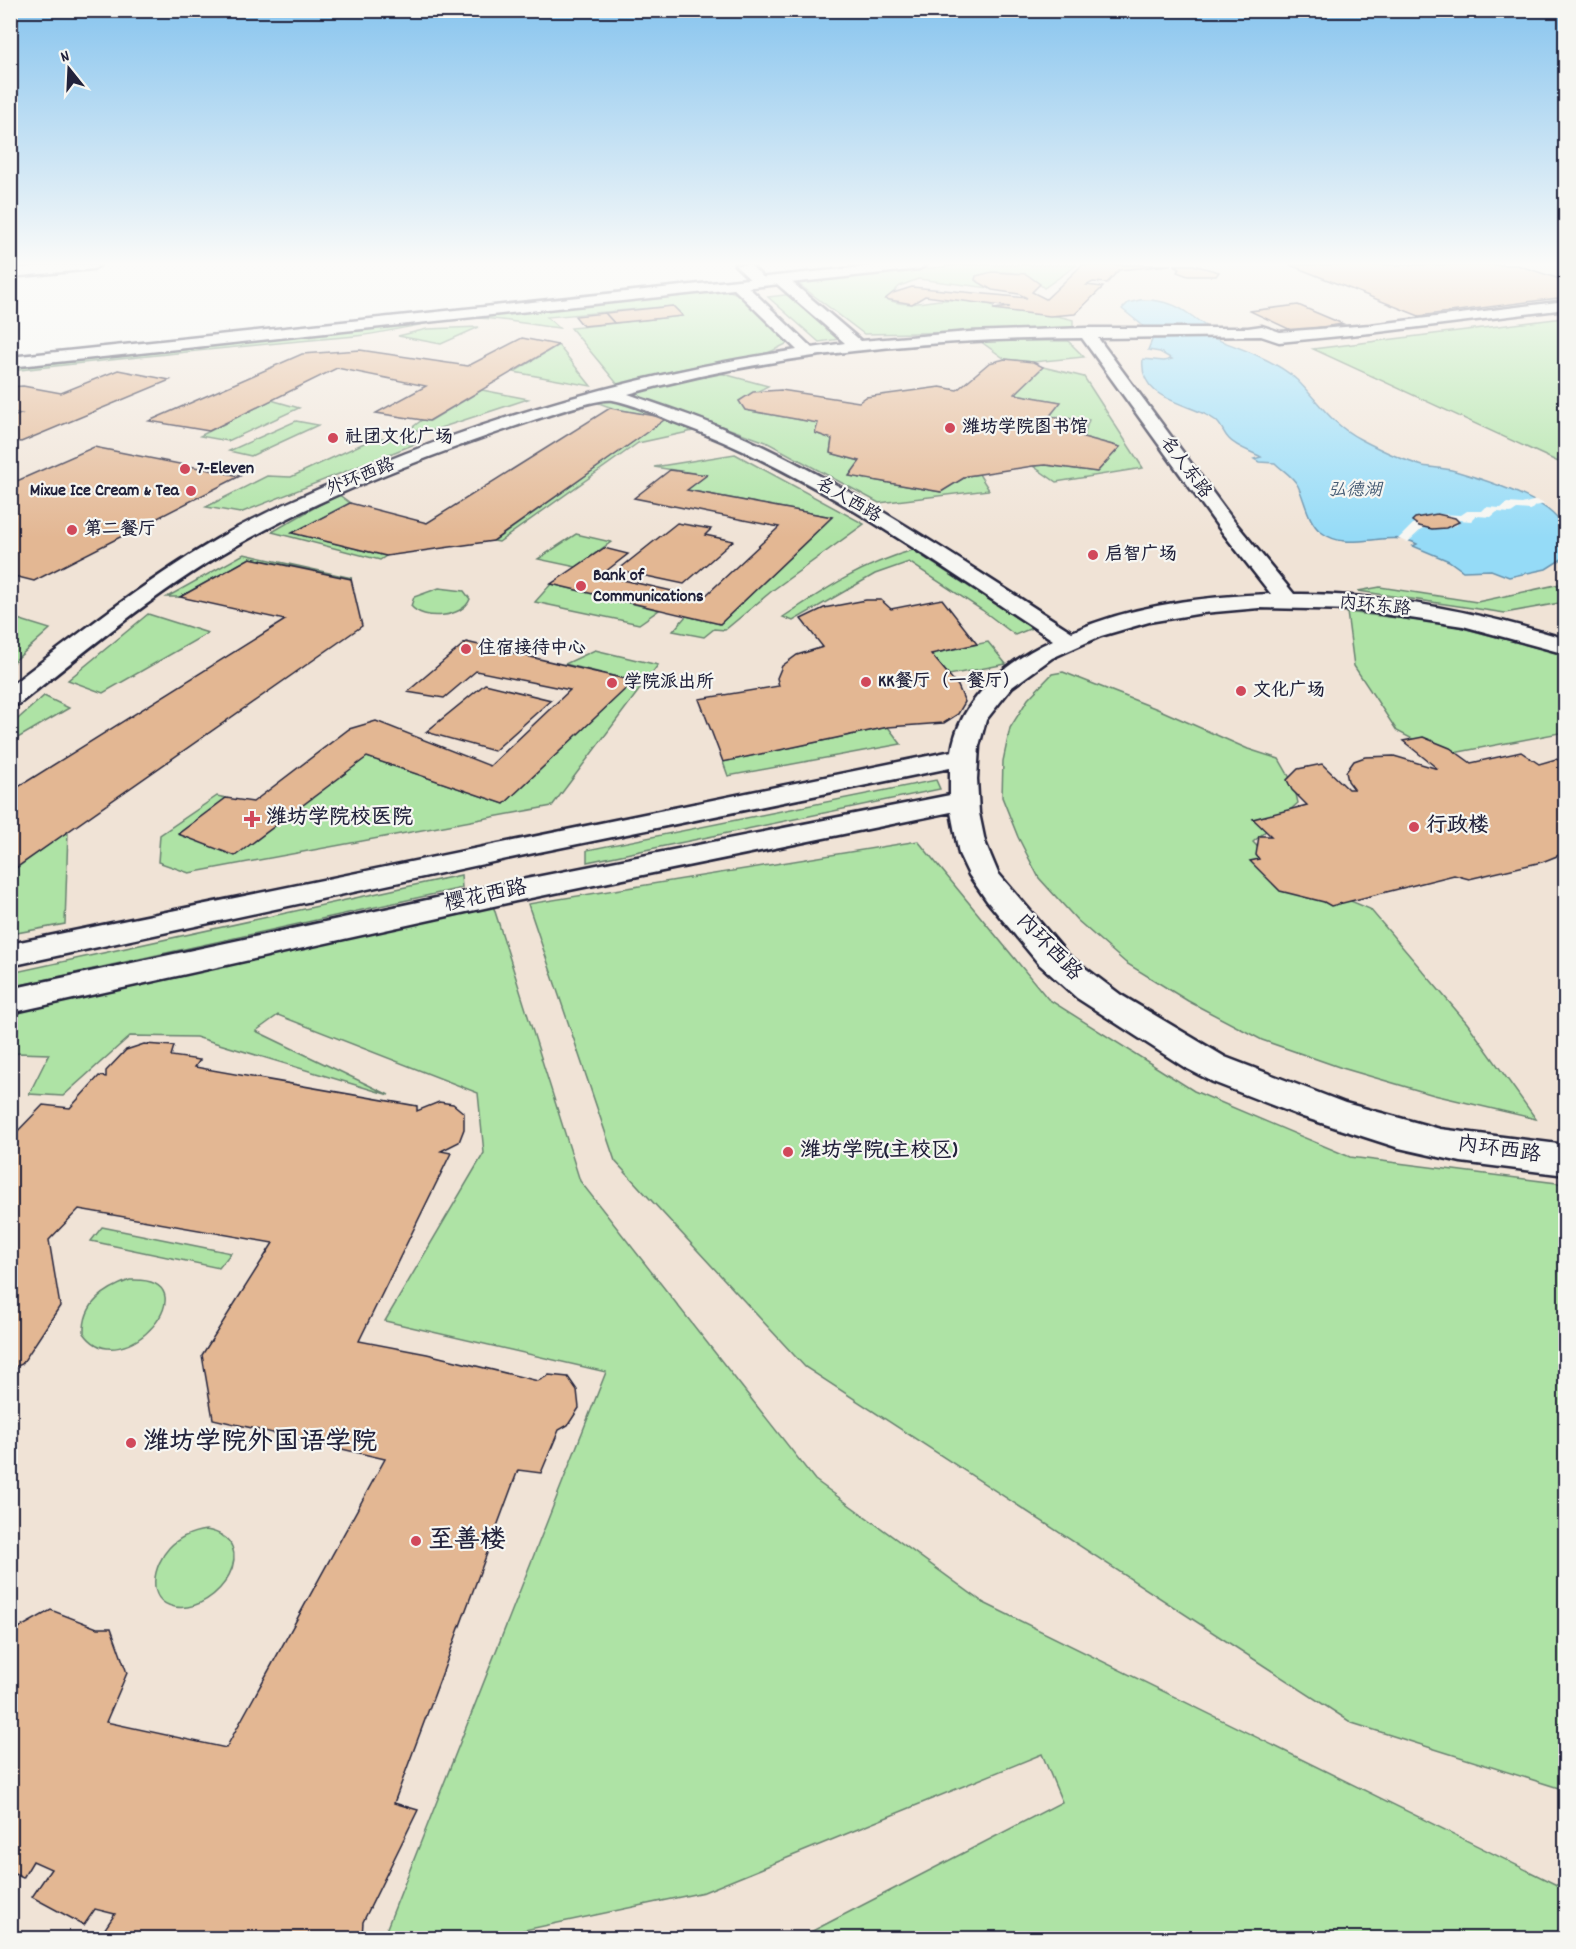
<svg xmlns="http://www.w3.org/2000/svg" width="1576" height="1949" font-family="Dekko,'LXGW WenKai TC',sans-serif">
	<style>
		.built { fill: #f0e3d6 }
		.green { fill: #aee3a5; stroke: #688270; stroke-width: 1.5 }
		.water { fill: #95dbf7; stroke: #6791ac; stroke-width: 1.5 }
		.pier { fill: #f6f6f2 }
		.building { fill: #e3b793; stroke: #22223b; stroke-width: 1.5 }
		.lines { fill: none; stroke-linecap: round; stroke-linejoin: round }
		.minor-casing { stroke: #22223b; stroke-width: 5 }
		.tertiary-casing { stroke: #22223b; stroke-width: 5 }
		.primary-casing { stroke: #22223b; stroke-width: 5 }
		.minor { fill: #f6f6f2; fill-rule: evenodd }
		.tertiary { fill: #f6f6f2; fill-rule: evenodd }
		.primary { fill: #f6f6f2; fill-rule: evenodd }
		.poi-dot { fill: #d1495b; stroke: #f6f6f2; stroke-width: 2 }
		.labels { text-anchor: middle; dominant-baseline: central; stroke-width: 4.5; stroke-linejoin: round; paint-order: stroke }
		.far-poi-label { font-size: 18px; font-weight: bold; fill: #22223b; stroke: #f6f6f2; text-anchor: start }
		.far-street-label { font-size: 18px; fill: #22223b; stroke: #f6f6f2 }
		.far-water-label { font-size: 18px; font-style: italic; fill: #445a73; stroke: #f6f6f2 }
		.poi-label { font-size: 21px; font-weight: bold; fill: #22223b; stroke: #f6f6f2; text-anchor: start }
		.street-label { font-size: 21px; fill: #22223b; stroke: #f6f6f2 }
		.near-poi-label { font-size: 26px; font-weight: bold; fill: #22223b; stroke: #f6f6f2; text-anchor: start }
	</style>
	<rect width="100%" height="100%" fill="#f6f6f2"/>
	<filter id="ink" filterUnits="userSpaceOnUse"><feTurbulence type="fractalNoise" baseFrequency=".0167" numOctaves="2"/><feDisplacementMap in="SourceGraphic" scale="12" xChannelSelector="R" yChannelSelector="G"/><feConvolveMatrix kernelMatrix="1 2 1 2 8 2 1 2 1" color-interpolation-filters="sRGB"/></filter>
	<g filter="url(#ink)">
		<path class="built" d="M939,265H1565V1938H11L10,366Z"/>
		<g class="green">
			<path d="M960,265H1077L1044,288C1024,270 1002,269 976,276L975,280L990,288L918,279L900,286L886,299C908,308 918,302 941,300C957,298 976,303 992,305L994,309C1016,312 1054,313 1073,320V330L864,334L796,282Z"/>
			<path d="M724,289L740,295L790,342L768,353L672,371L619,386L571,328L682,316L673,306L547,317L559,328C531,325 501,318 473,318C433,319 395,332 356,336C240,346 125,358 11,371L10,366Z"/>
			<path d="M793,294L840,339L819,342L768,297Z"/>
			<path d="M1563,318H1566L1565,465L1313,349Z"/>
			<path d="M479,327L441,344L398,336L427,329Z"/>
			<path d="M980,341H1068L1084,357L1033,362L1005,359Z"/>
			<path d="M558,345L591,386L514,372Z"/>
			<path d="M1043,367L1084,377L1143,468L1056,482L1033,466L1046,465L1097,472L1120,447L1083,437L1089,420L1049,417L1060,402L1015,394Z"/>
			<path d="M716,372L768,386L739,401L745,410L818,423L815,433L832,439L830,453L860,461L850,476L941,492L967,476L979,474L989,490L879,503L766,442L626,392L663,386Z"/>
			<path d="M482,390L528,399L428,432L410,429L422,420L430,421Z"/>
			<path d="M599,393L702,429L638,443L499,542L494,541L666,418L615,409L577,395Z"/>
			<path d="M271,400L299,408L228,441L200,436Z"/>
			<path d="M296,421L318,425L251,456L229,451Z"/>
			<path d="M377,437L415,444L240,513L206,507L267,476L291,477Z"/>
			<path d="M735,454L864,524L773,590L725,630L714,629L704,637L673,631L686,616L720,624L832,517L687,490L706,475L654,467Z"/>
			<path d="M338,494L350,503L293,533L386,556L380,560L272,532Z"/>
			<path d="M576,534L611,542L576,567L538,559Z"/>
			<path d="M913,550L1032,628L1015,635L982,610L909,562L875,574L793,621L783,617C828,587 861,565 913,550Z"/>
			<path d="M244,554L352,578L250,558L180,597H167Z"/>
			<path d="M1565,583V602L1505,613L1358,591L1380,587L1477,602Z"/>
			<path d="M551,584L659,610L639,624L535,602Z"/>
			<path d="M439,588L464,591L470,599C463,618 423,621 411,606L414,597Z"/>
			<path d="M1347,612L1447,624L1565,655V732L1443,755L1397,731L1354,666Z"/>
			<path d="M148,614L208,633L103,693L68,680Z"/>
			<path d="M11,617L50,629L11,664L10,617Z"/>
			<path d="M988,642L1006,664L949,675L931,654Z"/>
			<path d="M595,650L658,665L552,806L189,873L158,862L160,835L217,796L226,798L179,833L367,757L504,804L633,681L565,664Z"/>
			<path d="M1063,672L1160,710L1248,749L1279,759L1294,785L1298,803L1253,842L1282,872L1370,909L1467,1023L1536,1119L1434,1095L1342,1068L1262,1040L1188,1001L1126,963L1077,920L1039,878L1018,837L1002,797L1003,761L1010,728L1028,699L1052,674Z"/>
			<path d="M44,696L69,708L11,742V725Z"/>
			<path d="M888,727L901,744L728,776L723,762Z"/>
			<path d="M936,780L940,789L587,862V850Z"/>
			<path d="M68,831L65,924L11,934V872Z"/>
			<path d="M918,841L1048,999L1194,1091L1350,1157L1565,1184V1790L1352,1723L805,1367L615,1161L528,904Z"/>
			<path d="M461,875L462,888L11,987V973Z"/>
			<path d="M492,902L580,1181L815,1480L984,1603L1565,1889V1938H799L1062,1802L1042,1754L704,1892L487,1938H383L606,1372L385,1321L484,1153L478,1093L278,1015L256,1031L389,1095L196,1037L130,1036L63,1096L29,1094L49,1054L17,1053L11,1061V1014Z"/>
			<path d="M102,1227L231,1253L219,1268L91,1241Z"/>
			<path d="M130,1280C216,1276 122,1388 84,1333C83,1303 105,1289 130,1280Z"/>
			<path d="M206,1530C265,1540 219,1614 175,1607C144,1601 154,1564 169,1548C179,1537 192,1532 206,1530Z"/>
		</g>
		<path class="water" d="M1140,300C1173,299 1184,310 1208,328L1207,336C1235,346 1276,360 1297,380C1319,402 1331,424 1360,439C1379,449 1402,460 1423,466C1433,468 1444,468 1455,471C1482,479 1525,493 1547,509C1568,525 1565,533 1565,557L1546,569L1509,577L1491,570L1463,571L1449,561L1413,546L1417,544C1388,528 1349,554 1321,532C1308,522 1305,501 1298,486C1293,476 1283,471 1275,463L1259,462L1254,459L1261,457C1252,452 1236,447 1229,439C1223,433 1222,425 1215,420C1191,402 1138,402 1143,359L1164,361L1172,359L1160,352L1148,350L1152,340L1142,325L1122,309L1128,303Z"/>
		<path class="pier" d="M1536,500L1545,504L1535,506L1531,510L1517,509L1511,513L1497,512L1491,517L1476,516L1471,521L1459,520L1457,525L1443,529L1423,528L1408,542L1398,539L1414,523L1412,521L1415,518L1437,514L1461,515L1467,511H1482L1486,507L1501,508L1507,503L1522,504Z"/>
		<g class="building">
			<path d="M1082,265H1171L1119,270L1107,283L1093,282L1087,285L1103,287L1075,314L1050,316L993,309L1010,307L925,296L912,304L885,299L893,293L912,287L1027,298L1019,294L992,290L975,280L976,276L992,272L1026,274L1040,284L1032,292L1046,299Z"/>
			<path d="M1174,265H1193L1219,272L1216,276H1188L1177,272L1180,268Z"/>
			<path d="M1290,265H1517L1566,281V297L1419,316Z"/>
			<path d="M1298,305L1343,324L1293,331L1250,311Z"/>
			<path d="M673,306L683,316L614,323L605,313Z"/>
			<path d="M605,313L614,323L583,326L575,316Z"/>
			<path d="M522,338L558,345L429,421L376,413L426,386L337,368L209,431L149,421L302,354L360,350L468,366Z"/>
			<path d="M1005,359L1033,362L1043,367L1015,394L1061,402L1049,417L1085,421L1083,437L1120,447L1097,472L1046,465L1033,466L967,476L941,492L849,476L860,461L830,453L832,439L815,433L818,423L745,410L739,401L753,392L781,390L859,402L866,397L940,387L957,390L989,363Z"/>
			<path d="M118,370L170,380L21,442L10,440V418L21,414L10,412V387L23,386L61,393Z"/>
			<path d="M610,408L667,418L493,541L386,556L292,533L350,503L427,523Z"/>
			<path d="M94,447L240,476L34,581L10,575V484Z"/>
			<path d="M670,470L707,475L687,490L832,517L720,624L551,584L604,548L628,554L601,575L703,598L779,527L634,498Z"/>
			<path d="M1437,514L1455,518L1459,522L1446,528L1432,529L1419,526L1412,521L1415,518Z"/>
			<path d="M677,523L711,529L705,535L733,541L684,584L618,570Z"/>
			<path d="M250,558L351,579L362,626L10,872V792L285,620L180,597Z"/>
			<path d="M942,599L977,644L931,654L958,686L965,702L958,714L944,723L888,727L723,762L699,699L779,686L777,678L782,666L797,655L823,647L801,619L824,608L866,600H881L891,609Z"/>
			<path d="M466,642L634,681L504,804L367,757L235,856L178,834L226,798L253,802L349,729L376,721L490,766L570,690L476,671L444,698L407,692Z"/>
			<path d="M485,684L551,700L494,751L426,732Z"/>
			<path d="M1423,737L1450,748L1471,763L1521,752L1539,764L1556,759L1566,763V849L1557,856L1542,862L1469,879L1454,875L1331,906L1324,902L1280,891L1250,861L1259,859L1256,855L1259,836H1271L1253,819L1307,805L1292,790L1287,780L1298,769L1322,764L1348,789H1354L1348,781L1346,772L1354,761L1365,757L1394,756L1438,769L1403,741Z"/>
			<path d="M144,1044L174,1046L171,1056L200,1060L195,1067L417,1106V1111L439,1102L453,1104L464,1113V1129L459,1142L441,1151L451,1153L359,1341L427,1354L538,1381L549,1375L568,1377L577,1390L579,1408L568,1425L559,1430L541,1473L518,1470L394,1803L418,1810L363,1922L362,1938H116L102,1933L115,1914L95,1909L84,1925L32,1897L51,1869L33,1861L23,1878L10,1872V1633L51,1610L97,1628H111L127,1673L106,1722L226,1748L385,1459L213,1419L202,1355L273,1243L79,1209L49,1240L60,1306L22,1364L10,1369V1139L43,1105L70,1108L99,1076L106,1077V1071L126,1050Z"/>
		</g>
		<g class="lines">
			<g class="minor-casing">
				<path id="minor" d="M781,276L786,277L861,341L969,332L1086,328H1248L1262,326L1280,332L1370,325L1566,301V309L1370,333L1279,342L1261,336L1098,338L1233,520L1294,594C1386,593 1478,612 1566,639V654L1463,626L1357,610L1259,608L1203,613L1149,622L1101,636L1052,658L1012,687L986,720L979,746L977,779L979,813L985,842L998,873L1068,955L1121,995L1225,1057L1345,1103L1440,1129L1566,1145V1175L1461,1162L1399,1148L1303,1117L1213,1082L1184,1067L1077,998L1039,964L987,901L969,875L959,854L951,812L516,901L10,1013V989L516,881L950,795V768L534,853L10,966V944L952,751C959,700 1008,660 1053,640C932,561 811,472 674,422C655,414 633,404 613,400C599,397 534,420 516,426C419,459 323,496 234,547C157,591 88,649 19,704L10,706V686C77,635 144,582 217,539C266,511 317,489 369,468C506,412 650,371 797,350L732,287L730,284L732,281H742L812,348L845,343L776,283L774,280L776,277ZM1082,338L1219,528L1271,594C1206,596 1132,605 1072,632C966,564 861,492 747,439C709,421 668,408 628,394C775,353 930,339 1082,338Z"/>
			</g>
			<g class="tertiary-casing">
				<g id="tertiary">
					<path d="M51,265H100L93,269L10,277V269Z"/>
					<path d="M735,265H750L768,282L766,285H756Z"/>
				</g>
			</g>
			<g class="primary-casing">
				<path id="primary" d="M881,265H926L919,269L10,367V357Z"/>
			</g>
			<use href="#minor" class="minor"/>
			<use href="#tertiary" class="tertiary"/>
			<use href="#primary" class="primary"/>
		</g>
	</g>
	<linearGradient id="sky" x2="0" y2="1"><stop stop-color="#87c4ee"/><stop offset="0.49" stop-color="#fbfbf9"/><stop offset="1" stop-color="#fbfbf9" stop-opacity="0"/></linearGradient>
	<rect width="1576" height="538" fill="url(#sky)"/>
	<g class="poi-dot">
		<circle cx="950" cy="428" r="6"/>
		<circle cx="333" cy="438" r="6"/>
		<circle cx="185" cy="469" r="6"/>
		<circle cx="191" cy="491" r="6"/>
		<circle cx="72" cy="530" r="6"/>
		<circle cx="1093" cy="555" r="6"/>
		<circle cx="581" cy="586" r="6"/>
		<circle cx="466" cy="649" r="6"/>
		<circle cx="866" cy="682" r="6"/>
		<circle cx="612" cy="683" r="6"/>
		<circle cx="1241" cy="691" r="6"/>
		<path d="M249 810h6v6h6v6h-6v6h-6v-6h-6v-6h6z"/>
		<circle cx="1414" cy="827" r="6"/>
		<circle cx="788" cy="1152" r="6"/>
		<circle cx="131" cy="1443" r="6"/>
		<circle cx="416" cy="1541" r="6"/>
	</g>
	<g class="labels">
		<g class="far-poi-label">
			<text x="962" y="428">潍坊学院图书馆</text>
			<text x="345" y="438">社团文化广场</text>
			<text x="197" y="469">7-Eleven</text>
			<text x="179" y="491" text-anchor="end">Mixue Ice Cream &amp; Tea</text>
			<text x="84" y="530">第二餐厅</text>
			<text x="1105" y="555">启智广场</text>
			<text x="593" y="576">Bank of<tspan x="593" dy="21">Communications</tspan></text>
			<text x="478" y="649">住宿接待中心</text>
			<text x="878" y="682">KK餐厅（一餐厅）</text>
			<text x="624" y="683">学院派出所</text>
			<text x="1253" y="691">文化广场</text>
		</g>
		<g class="far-street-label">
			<text transform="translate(1185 468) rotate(53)">名人东路</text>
			<text transform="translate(361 478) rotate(-22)">外环西路</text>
			<text transform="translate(848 501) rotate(30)">名人西路</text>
			<text transform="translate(1375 607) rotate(6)">内环东路</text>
		</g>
		<g class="far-water-label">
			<text x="1355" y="491">弘德湖</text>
		</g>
		<g class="poi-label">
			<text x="266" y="819">潍坊学院校医院</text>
			<text x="1426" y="827">行政楼</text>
			<text x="800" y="1152">潍坊学院(主校区)</text>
		</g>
		<g class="street-label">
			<text transform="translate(486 897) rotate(-12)">樱花西路</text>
			<text transform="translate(1048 948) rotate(46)">内环西路</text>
			<text transform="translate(1499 1151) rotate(8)">内环西路</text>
		</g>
		<g class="near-poi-label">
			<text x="143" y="1443">潍坊学院外国语学院</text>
			<text x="428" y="1541">至善楼</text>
		</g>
	</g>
	<rect width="1576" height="1949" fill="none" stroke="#f6f6f2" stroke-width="36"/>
	<rect x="18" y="18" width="1540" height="1913" fill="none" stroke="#22223b" stroke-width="2" filter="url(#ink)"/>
	<g transform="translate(69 69) rotate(342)" stroke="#f6f6f2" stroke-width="4.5" paint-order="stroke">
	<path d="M0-4.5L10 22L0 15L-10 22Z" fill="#22223b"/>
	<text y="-9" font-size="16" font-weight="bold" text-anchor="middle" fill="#22223b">N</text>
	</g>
</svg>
